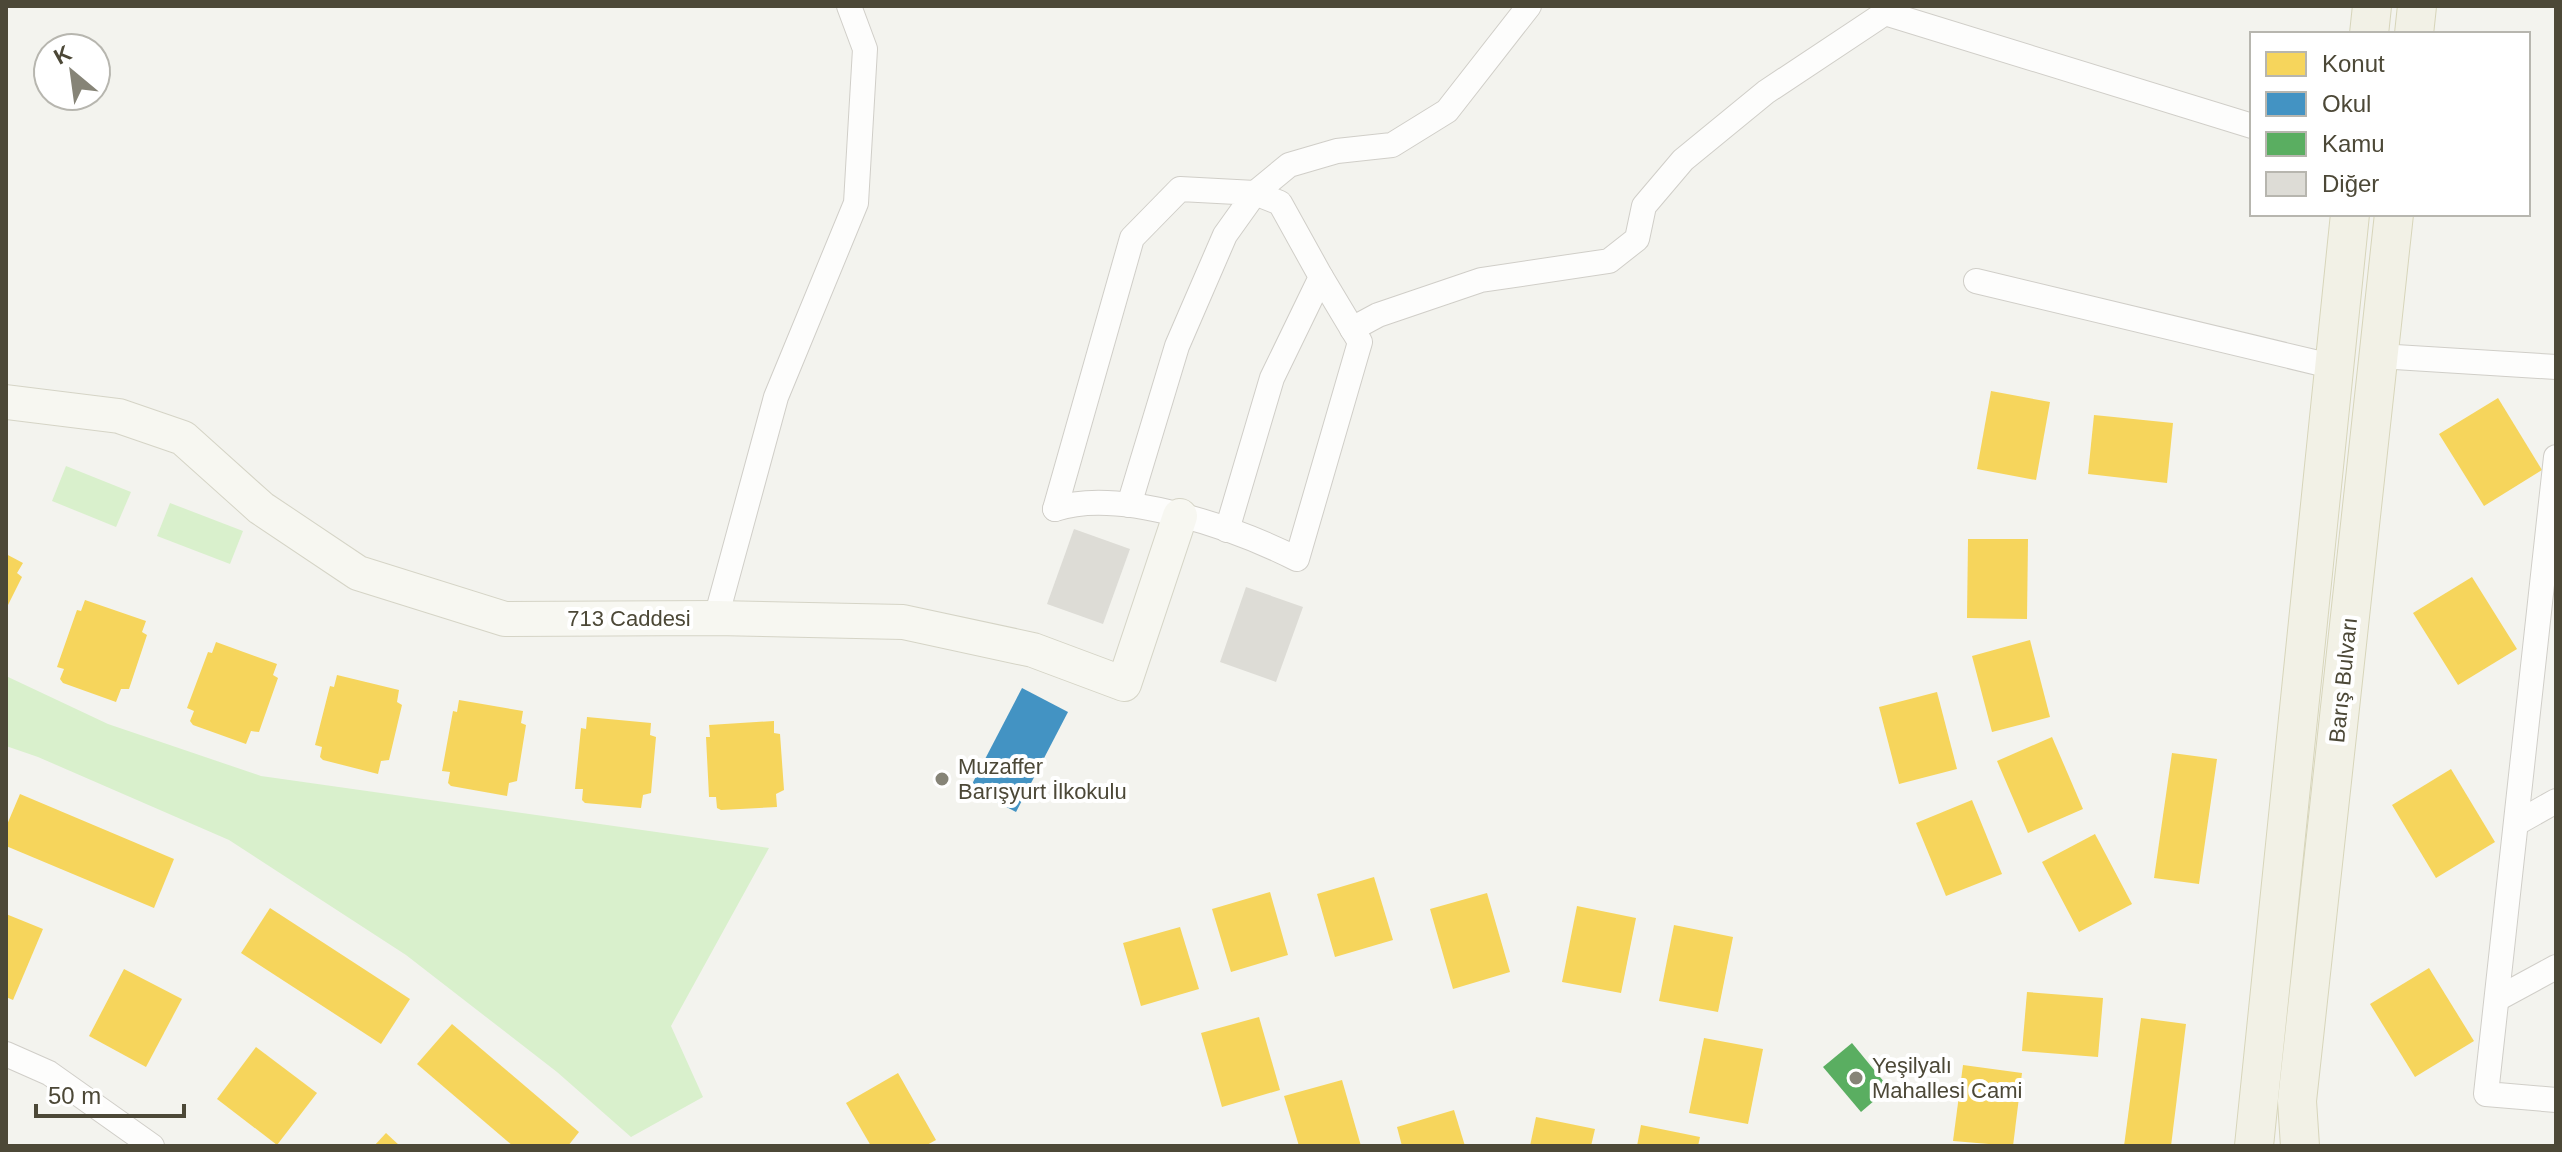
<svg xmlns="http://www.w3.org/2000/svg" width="2562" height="1152" font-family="Helvetica,sans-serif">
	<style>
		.green { fill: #d9f0cc }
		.homes { fill: #f6d55c }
		.schools { fill: #4393c3 }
		.public { fill: #5aae61 }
		.building { fill: #dddcd6 }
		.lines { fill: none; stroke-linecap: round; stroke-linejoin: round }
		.street-casing { stroke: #d0cec8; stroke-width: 26 }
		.secondary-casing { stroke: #d5d4c6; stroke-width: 36 }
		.primary-casing { stroke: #d7d5ba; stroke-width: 40 }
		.street { stroke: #fdfdfc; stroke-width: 24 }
		.secondary { stroke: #f7f7f1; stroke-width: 34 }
		.primary { stroke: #f2f1e6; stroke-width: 38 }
		.poi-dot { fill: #868477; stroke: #fff; stroke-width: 3 }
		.labels { text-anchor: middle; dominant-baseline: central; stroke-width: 8; stroke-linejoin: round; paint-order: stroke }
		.street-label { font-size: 22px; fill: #4c4837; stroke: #fff }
		.poi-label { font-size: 22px; fill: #4c4837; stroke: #fff; text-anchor: start }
	</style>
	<rect width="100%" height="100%" fill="#f3f3ee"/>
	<g class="green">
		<path d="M66,466L131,492L116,527L52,501Z"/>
		<path d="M170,503L243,531L230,564L157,536Z"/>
		<path d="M6,676L108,724L261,776L769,848L671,1026L703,1097L631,1137L557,1072L406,955L229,840L38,757L6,746Z"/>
	</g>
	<g class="homes">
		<path d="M1991,391L2050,402L2036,480L1977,469Z"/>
		<path d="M2498,398L2542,470L2484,506L2439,434Z"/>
		<path d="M2094,415L2173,423L2167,483L2088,474Z"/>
		<path d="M1968,539H2028L2027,619L1967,618Z"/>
		<path d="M6,554L23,563L17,573L22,577L6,609Z"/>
		<path d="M2472,577L2517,649L2458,685L2413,613Z"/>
		<path d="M85,600L146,621L142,632L147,635L129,689H121L116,702L63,683L60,679L64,669L57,667L77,610L81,611Z"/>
		<path d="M2030,640L2050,717L1992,732L1972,656Z"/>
		<path d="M216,642L277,664L273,675L278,678L259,732L251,731L246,744L193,725L190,721L194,711L187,708L208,652L212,653Z"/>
		<path d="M337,675L399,690L397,702L402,705L389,760L381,761L378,774L323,760L320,757L322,747L315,745L330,686L334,687Z"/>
		<path d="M1937,692L1957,769L1899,784L1879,707Z"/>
		<path d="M459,700L523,711L521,723L526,725L517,781L509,783L507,796L451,786L448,783L450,772L442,771L453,711L457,712Z"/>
		<path d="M587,717L651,723L650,735L656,737L651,793L643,795L641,808L585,803L582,800L583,789H575L581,728L586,729Z"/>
		<path d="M774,721V733L780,734L784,790L776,794L777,807L721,810L717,808L716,797H709L706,737H710L709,725Z"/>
		<path d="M2052,737L2083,809L2028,833L1997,761Z"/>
		<path d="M2172,753L2217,759L2199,884L2154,878Z"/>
		<path d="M2451,769L2495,842L2436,878L2392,805Z"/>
		<path d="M20,794L174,859L154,908L6,846V827Z"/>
		<path d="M1972,800L2002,874L1946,896L1916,823Z"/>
		<path d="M2095,834L2132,904L2079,932L2042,862Z"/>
		<path d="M1374,877L1393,940L1335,957L1317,894Z"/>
		<path d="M1270,892L1288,955L1231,972L1212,909Z"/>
		<path d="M1487,893L1510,972L1453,989L1430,909Z"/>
		<path d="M1577,906L1636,918L1621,993L1562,982Z"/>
		<path d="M270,908L410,999L381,1044L241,953Z"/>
		<path d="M6,914L43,929L13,1000L6,997Z"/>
		<path d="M1674,925L1733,937L1718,1012L1659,1001Z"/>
		<path d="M1180,927L1199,989L1141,1006L1123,943Z"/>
		<path d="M2429,968L2474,1041L2415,1077L2370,1004Z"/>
		<path d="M124,969L182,999L146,1067L89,1036Z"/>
		<path d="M2027,992L2103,998L2098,1057L2022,1051Z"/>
		<path d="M1259,1017L1280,1090L1222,1107L1201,1033Z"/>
		<path d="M2141,1018L2186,1024L2171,1146H2124Z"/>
		<path d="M452,1024L579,1132L568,1146H513L417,1064Z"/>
		<path d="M1704,1038L1763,1049L1748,1124L1689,1113Z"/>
		<path d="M256,1047L317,1093L277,1145L217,1099Z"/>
		<path d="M1963,1065L2022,1073L2013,1146L1953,1141Z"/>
		<path d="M898,1073L936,1140L925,1146H871L846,1103Z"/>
		<path d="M1342,1080L1361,1146H1299L1284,1096Z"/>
		<path d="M1454,1110L1465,1146H1402L1397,1127Z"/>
		<path d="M1536,1117L1595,1129L1591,1146H1530Z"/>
		<path d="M1641,1125L1700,1137L1698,1146H1637Z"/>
		<path d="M386,1133L400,1146H374Z"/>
	</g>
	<path class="schools" d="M1022,688L1068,712L1016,812L970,788Z"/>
	<path class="public" d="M1852,1043L1889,1088L1861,1112L1823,1067Z"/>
	<g class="building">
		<path d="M1074,529L1130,549L1103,624L1047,604Z"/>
		<path d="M1246,587L1303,607L1276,682L1220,662Z"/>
	</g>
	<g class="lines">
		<g class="street-casing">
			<g id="street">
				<path d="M1976,281L2335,367"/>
				<path d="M1352,329L1378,315L1481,280L1609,261L1637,239L1644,206L1683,160L1766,92L1885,13L2252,126"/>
				<path d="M2379,356L2556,367"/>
				<path d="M2556,457L2486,1094L2556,1100"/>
				<path d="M1055,509L1132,238L1180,189L1255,193L1225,235L1177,346L1129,505"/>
				<path d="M1055,509C1121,487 1237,529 1297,559L1360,342L1321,277"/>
				<path d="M1227,530L1272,378L1321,277L1280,203L1255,193L1289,165L1337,151L1392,145L1447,111L1529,6"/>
				<path d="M716,618L776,397L856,203L865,49L849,6"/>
				<path d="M2517,823L2556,801"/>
				<path d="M2497,999L2556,967"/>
				<path d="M6,1054L49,1073L152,1146"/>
			</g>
		</g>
		<g class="secondary-casing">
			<path id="secondary" d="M6,402L119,416L183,438L261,508L358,573L505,619L716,618L903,622L1033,650L1124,684L1180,516"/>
		</g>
		<g class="primary-casing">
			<g id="primary">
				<path d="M2369,34L2372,6"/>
				<path d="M2414,34L2417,6"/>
				<path d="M2254,1146L2350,214"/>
				<path d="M2300,1146L2297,1101L2394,214"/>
			</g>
		</g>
		<use href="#street" class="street"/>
		<use href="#secondary" class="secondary"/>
		<use href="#primary" class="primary"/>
	</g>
	<g class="poi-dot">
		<circle cx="942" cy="779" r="8"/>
		<circle cx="1856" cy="1078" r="8"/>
	</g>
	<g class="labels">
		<g class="street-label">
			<text x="629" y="618">713 Caddesi</text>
			<text transform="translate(2343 680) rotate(-84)">Barış Bulvarı</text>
		</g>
		<g class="poi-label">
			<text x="958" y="766">Muzaffer<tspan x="958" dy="25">Barışyurt İlkokulu</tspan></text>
			<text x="1872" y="1065">Yeşilyalı<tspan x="1872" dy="25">Mahallesi Cami</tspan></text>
		</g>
	</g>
	<rect width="2562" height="1152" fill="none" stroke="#4c4837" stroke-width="16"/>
	<rect x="2250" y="32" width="280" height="184" fill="#ffffff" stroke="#b7b6af" stroke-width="2"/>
	<rect x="2266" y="52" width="40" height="24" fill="#f6d55c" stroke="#b7b6af" stroke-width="2"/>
	<text x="2322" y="72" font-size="24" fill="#4c4837">Konut</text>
	<rect x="2266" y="92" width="40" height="24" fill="#4393c3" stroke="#b7b6af" stroke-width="2"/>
	<text x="2322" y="112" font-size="24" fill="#4c4837">Okul</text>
	<rect x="2266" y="132" width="40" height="24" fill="#5aae61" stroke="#b7b6af" stroke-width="2"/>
	<text x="2322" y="152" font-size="24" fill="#4c4837">Kamu</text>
	<rect x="2266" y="172" width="40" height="24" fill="#dddcd6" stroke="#b7b6af" stroke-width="2"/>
	<text x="2322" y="192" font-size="24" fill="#4c4837">Diğer</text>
	<g transform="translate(72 72) rotate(331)"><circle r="38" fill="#ffffff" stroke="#b7b6af" stroke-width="2"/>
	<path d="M0-6L14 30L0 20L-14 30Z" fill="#868477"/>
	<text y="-12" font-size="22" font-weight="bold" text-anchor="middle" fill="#4c4837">K</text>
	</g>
	<path d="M36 1104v12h148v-12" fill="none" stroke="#4c4837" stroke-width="4"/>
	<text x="48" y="1104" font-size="24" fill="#4c4837" stroke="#ffffff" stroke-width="6" paint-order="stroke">50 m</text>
</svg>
